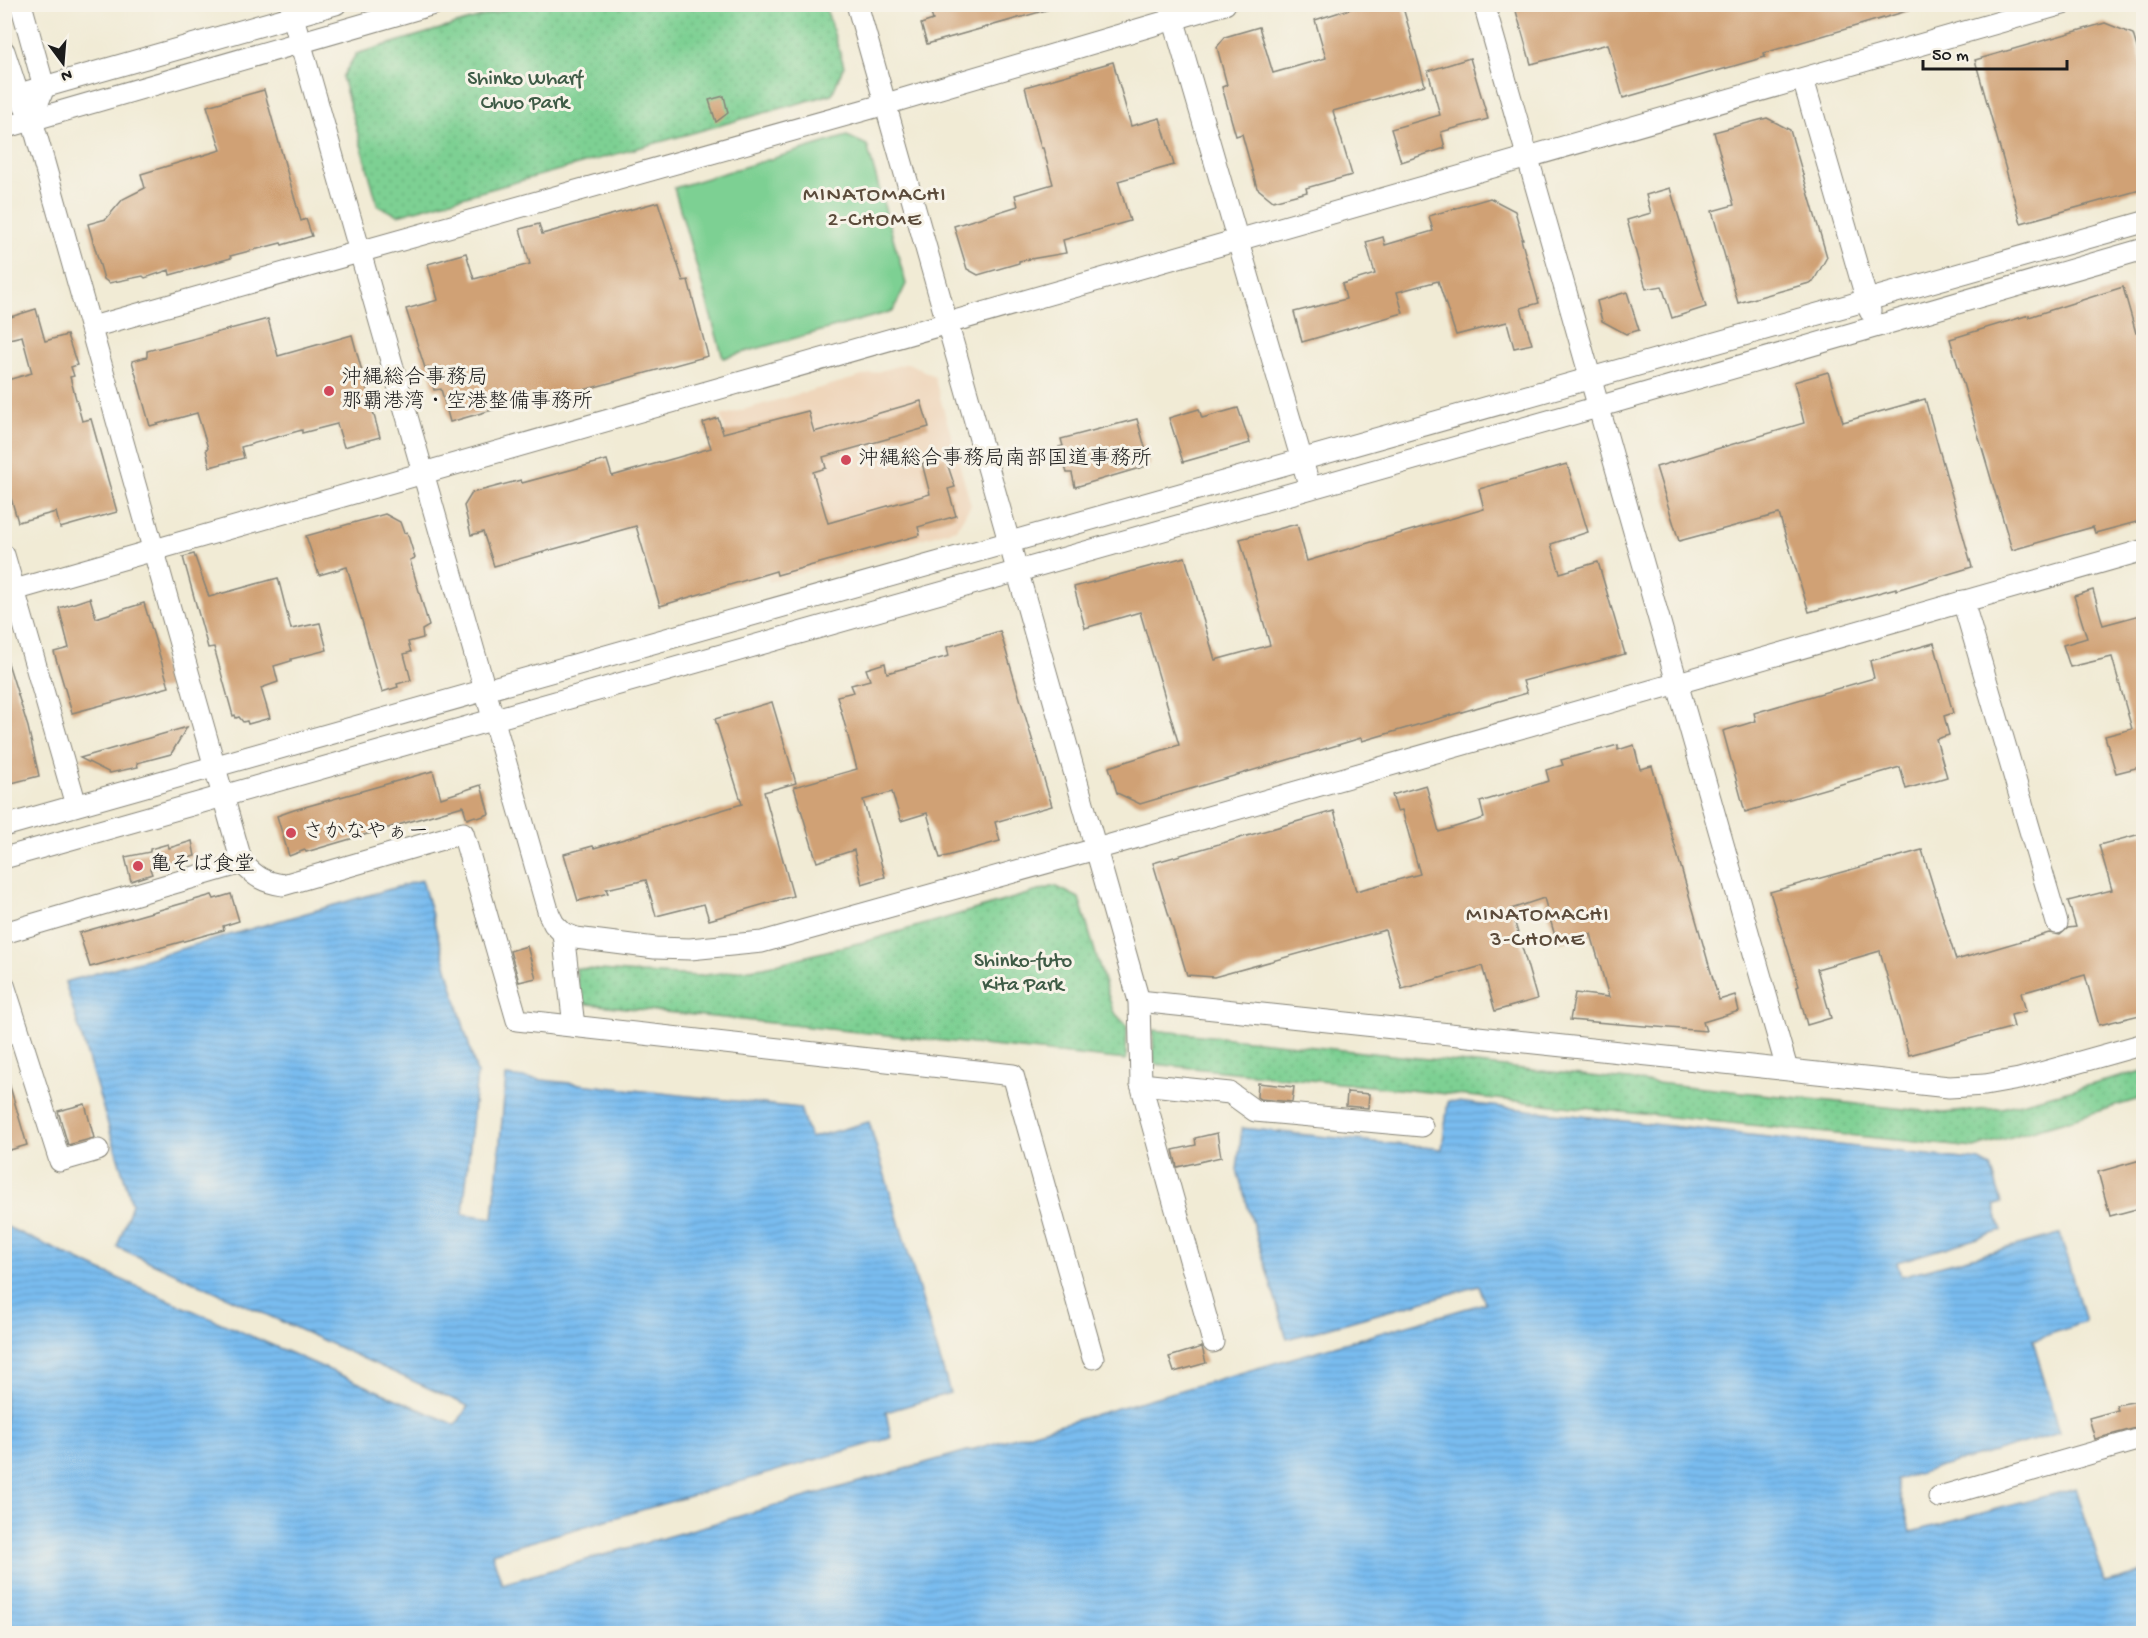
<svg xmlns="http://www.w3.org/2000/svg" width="2148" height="1638" font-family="'Gochi Hand','Klee One',sans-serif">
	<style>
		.built { fill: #efd6bb }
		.grass { fill: #7dd093; stroke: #4c7658; stroke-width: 1.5 }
		.park { fill: url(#park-dots); stroke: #4c7658; stroke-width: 1.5 }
		.water { fill: url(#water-rules); stroke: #4a6c86; stroke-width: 1.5 }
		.building { fill: #d0a174 }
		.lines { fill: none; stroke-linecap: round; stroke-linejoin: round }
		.minor-casing { stroke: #868478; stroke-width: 23 }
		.minor { stroke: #fff; stroke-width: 21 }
		.poi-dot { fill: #d1495b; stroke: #f7f3e8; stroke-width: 2 }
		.labels { text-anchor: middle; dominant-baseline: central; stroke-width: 6; stroke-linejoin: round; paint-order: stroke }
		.park-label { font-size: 21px; fill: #3e5b46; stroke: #f7f3e8 }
		.poi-label { font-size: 21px; fill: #1c1c1c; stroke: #f7f3e8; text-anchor: start }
		.neighbourhood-label { font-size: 22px; letter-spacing: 1.5px; fill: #5b4b3b; stroke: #f7f3e8 }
	</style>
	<defs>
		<pattern id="park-dots" width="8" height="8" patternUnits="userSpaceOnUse" patternTransform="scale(1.5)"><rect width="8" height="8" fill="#7dd093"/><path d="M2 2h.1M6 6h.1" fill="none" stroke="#6bb27e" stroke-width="1.8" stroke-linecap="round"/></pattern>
		<pattern id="water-rules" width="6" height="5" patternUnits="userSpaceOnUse" patternTransform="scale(1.5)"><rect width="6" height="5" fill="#79bcef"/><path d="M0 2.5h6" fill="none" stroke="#68a1cc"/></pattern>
	</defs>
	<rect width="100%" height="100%" fill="#f7f3e8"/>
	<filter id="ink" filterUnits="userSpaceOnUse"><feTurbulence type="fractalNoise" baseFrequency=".0167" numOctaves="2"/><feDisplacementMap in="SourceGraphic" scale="12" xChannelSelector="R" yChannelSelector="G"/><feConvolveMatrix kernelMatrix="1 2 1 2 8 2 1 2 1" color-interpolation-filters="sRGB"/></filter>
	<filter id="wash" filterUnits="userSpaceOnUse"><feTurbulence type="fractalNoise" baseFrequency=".008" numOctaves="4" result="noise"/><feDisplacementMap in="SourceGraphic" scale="24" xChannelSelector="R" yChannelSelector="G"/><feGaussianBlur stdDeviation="1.35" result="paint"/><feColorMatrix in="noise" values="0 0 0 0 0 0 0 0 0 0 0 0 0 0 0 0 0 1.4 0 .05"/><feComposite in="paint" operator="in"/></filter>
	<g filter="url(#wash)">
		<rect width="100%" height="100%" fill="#f1ebd5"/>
		<path class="built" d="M908,363L934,376L971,505L956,529L769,582L721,416Z"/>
		<path class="grass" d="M847,136L867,145L906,284L893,311L723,358L674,188Z"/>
		<g class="park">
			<path d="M524,4L825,5L844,66L832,94L398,215L378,206L342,77L356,54Z"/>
			<path d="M1055,886L1079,898L1113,1011L1127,1026L1126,1060L579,1003L576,968L639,973L699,976L764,967L874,939Z"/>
			<path d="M1153,1030L1943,1113L2002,1108L2143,1071V1098L1974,1148L1154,1064Z"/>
		</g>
		<path class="water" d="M422,880L477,1073L463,1214L493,1218L506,1076L800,1108L810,1138L869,1122L950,1393L886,1412L891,1438L492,1553L502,1584L1485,1303L1479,1286L1287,1339L1237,1170L1242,1128L1442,1149L1448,1101L1980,1161L1991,1167L2002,1203L1994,1206L2002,1231L1897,1262L1901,1276L2060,1234L2085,1322L2033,1340L2059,1433L1896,1480L1911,1532L2076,1488L2105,1582L2143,1572V1633H5V1226L104,1272L456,1425L468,1406L117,1247L132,1204L65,982Z"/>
		<g id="blocks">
			<g class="building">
				<path d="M928,4H1049L1050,9L927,44L921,24L933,20Z"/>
				<path d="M1365,4H1402L1425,85L1333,111L1352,175L1306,188L1307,192L1273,201L1257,188L1242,134L1236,136L1222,87L1227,85L1217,47L1225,37L1259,27L1273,73L1326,58L1315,20Z"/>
				<path d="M1514,4H1913L1914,9L1764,53L1765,57L1623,98L1608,44L1531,64Z"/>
				<path d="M2105,23L2133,34L2144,71V189L2021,223L1975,60Z"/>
				<path d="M1470,58L1488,119L1441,132L1445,148L1401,162L1391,129L1440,115L1428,71Z"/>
				<path d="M1113,62L1131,126L1160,118L1174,165L1118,181L1130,221L1063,240L1066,253L1019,261V263L978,275L967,269L954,226L1018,206L1015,195L1053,184L1043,148H1041L1025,87Z"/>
				<path d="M264,90L301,221L306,219L312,236L282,245L281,243L230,256L231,258L170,275L169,270L145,278L143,276L109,283L104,279L88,224L106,219L123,199L145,188L141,174L221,150L207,106Z"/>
				<path d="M724,96L728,113L716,122L709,100Z"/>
				<path d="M1767,118L1790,130L1827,257L1813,282L1738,303L1712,211L1734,205L1714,132Z"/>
				<path d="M1670,188L1706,307L1672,318L1662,286L1646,289L1627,220L1651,213L1646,195Z"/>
				<path d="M1490,198L1515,211L1523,239H1521L1539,303L1521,308L1532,344L1514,348L1507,322L1456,335L1438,281L1397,292L1403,313L1302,342L1294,312L1346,299L1342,284L1375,274L1366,242L1383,237L1385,245L1433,231L1429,216Z"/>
				<path d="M658,202L683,281L688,280L708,356L562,396L555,392L450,422L441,389L434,390L428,367L425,368L406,309L438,300L428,264L466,253L474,279L530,264L520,229L539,224L542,234Z"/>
				<path d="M2123,287L2136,333L2144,331V520L2095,533L2093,527L2012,550L1950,339L2029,315V317Z"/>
				<path d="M1627,292L1639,330L1626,334L1602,321L1597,301Z"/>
				<path d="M36,309L45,341L67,335L77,365L71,367L74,376L70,377L82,421L91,419L117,512L60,528L56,512L18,522L4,474V381L32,373L22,336L9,339L4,319Z"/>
				<path d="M268,319L278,356L352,335L380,437L344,447L337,424L302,433V430L241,447L244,458L210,467L206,449L208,448L197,413L150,426L132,361L147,357V351Z"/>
				<path d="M1828,372L1843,422L1925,399L1972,567L1896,590V588L1809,612L1779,514L1679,541L1656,467L1804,423L1794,382Z"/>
				<path d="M921,401L929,427L823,457L826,468L813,472L828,523L930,494L922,463L945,457L955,487L948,489L956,516L918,527L920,535L777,575L776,571L660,606L636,526L494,566L483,532L471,535L464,506L472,493L521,480L522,483L607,460L612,476L711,448L703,423L718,418L723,433L808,411L814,432Z"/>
				<path d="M1238,408L1250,443L1183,462L1169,418L1199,409L1202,418Z"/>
				<path d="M1137,419L1150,465L1075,487L1072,473H1067L1059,447L1063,446L1061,439Z"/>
				<path d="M1567,464L1588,532L1551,544L1560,573L1598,562L1625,654L1523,681L1527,693L1362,741L1361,738L1140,804L1117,793L1109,767L1179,745L1140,612L1085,628L1074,587L1185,557L1215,660L1270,645L1240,539L1297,524L1307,561L1484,509L1479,489Z"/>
				<path d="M385,514L400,522L404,533L407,532L415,558L410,560L429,626L422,630L423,638L408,642L411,652L404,654L411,680L397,684L398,687L382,692L347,567L319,575L306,536Z"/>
				<path d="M194,554L209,597L278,578L291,629L320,623L327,650L291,659V661L274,666L278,682L261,688L270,718L248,724L247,721L243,722L239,717L236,718L235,715L233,716L214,647L208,648L183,557Z"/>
				<path d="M2093,590L2103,625L2144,614V766L2116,773L2105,736L2132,729L2112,657L2070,667L2063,645L2087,638L2074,596Z"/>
				<path d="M90,598L96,618L144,603L169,687L72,713L54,652L69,648L59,608Z"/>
				<path d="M1000,631L1052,806L995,822L1000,841L940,858L927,813L901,821L892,792L863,800L885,877L862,884L854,850L817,862L794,787L857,769L837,696L854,692L851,685L870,680L866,669L885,663L887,673L949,656L947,647Z"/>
				<path d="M1934,643L1953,713L1944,716L1949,735L1936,739L1947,777L1906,789L1900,767L1745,812L1723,731L1756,721L1754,713L1874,678L1870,661Z"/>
				<path d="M8,663L28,727L39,776L4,785V664Z"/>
				<path d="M772,702L796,783L764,792L793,896L709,920L704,904L656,916L646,880L606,889L608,893L578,901L564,854L593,846L594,848L742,804L715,719Z"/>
				<path d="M187,727L171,754L137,763L138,767L110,773L80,758Z"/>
				<path d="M1618,745V750L1634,745L1640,769L1652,766L1719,1000L1735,995L1739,1011L1703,1022L1706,1031L1570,1020L1575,993L1609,997L1591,934L1557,943L1544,898L1511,909L1537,999L1495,1011L1482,966L1402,989L1385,930L1214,977L1187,975L1153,863L1334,811L1356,891L1420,874L1402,810L1397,811L1392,795L1426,785L1439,832L1484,818L1480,802L1549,781L1546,770L1563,765L1561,760Z"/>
				<path d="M433,771L441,798L481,785L489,814L478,818L475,816L467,819L463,806L306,852L305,850L289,856L277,816L294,810Z"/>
				<path d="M2144,833V1014L2099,1025L2085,975L2021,993L2026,1011L2011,1015L2014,1027L1909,1055L1880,951L1817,969L1831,1018L1807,1025L1797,987L1799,986L1770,892L1922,850L1956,960L2049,933L2060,935L2068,928L2076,927L2068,901L2112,890L2099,845Z"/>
				<path d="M192,841L195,856L150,869L152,874L131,881L125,857L150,852V849L168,844L169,848Z"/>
				<path d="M231,894L239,921L223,926L224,930L90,967L79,933L212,895L214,899Z"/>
				<path d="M527,946L536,978L519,982L510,951Z"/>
				<path d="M9,1083L27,1145L10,1150L4,1130V1084Z"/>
				<path d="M1258,1083L1294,1087L1292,1102L1260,1099L1257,1097Z"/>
				<path d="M1347,1092L1369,1094L1368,1108L1346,1106Z"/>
				<path d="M85,1104L94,1138L68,1145L58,1111Z"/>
				<path d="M1217,1133L1221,1157L1177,1167L1173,1150L1196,1145L1195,1138Z"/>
				<path d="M2144,1159V1207L2110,1216L2098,1172Z"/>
				<path d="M1202,1347L1206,1363L1174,1372L1169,1357Z"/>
				<path d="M2144,1400V1426L2095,1439L2089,1418L2118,1410L2116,1405Z"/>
			</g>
		</g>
	</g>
	<g filter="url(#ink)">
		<use href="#blocks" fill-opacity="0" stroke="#868478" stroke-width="1.5"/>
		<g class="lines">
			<g class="minor-casing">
				<g id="minor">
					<path d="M21,4L44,87L39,100"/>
					<path d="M857,4L1139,1001L1141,1084L1213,1342"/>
					<path d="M1169,4L1310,488"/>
					<path d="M1484,4L1787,1069"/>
					<path d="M293,17L549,914L554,924L563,933L576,938L655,948L690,949L762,942L1096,849L2144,550"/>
					<path d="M4,51L18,94L32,120L242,863L4,933"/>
					<path d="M1803,79L1870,311"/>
					<path d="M5,98L336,4"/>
					<path d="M4,128L434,4"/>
					<path d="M92,327L886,104L1225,4"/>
					<path d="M4,555L76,805"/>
					<path d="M4,593L2063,4"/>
					<path d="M1963,601L2057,923"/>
					<path d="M4,826L2144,222"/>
					<path d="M4,858L1598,407L2144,249"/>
					<path d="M242,863C256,877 263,882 283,885L463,833L517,1020L1013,1075L1093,1358"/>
					<path d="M563,933L574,1026"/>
					<path d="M4,985L60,1161L98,1150"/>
					<path d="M1139,1001L1949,1087L1985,1085L2019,1079L2144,1044"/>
					<path d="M1141,1084L1230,1093L1255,1111L1422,1126"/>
					<path d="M1939,1497L2144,1438"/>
				</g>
			</g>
			<use href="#minor" class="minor"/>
		</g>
	</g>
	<g class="poi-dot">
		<circle cx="329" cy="391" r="6"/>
		<circle cx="846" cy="460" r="6"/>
		<circle cx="291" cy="833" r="6"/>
		<circle cx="138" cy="866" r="6"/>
	</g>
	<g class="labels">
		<g class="park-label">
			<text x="525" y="80">Shinko Wharf<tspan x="525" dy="24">Chuo Park</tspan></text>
			<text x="1023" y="962">Shinko-futo<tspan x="1023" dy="24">Kita Park</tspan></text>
		</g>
		<g class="poi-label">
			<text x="341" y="379">沖縄総合事務局<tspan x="341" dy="24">那覇港湾・空港整備事務所</tspan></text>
			<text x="858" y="460">沖縄総合事務局南部国道事務所</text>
			<text x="303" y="833">さかなやぁー</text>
			<text x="150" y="866">亀そば食堂</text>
		</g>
		<g class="neighbourhood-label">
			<text x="875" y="196">MINATOMACHI<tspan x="875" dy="25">2-CHOME</tspan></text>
			<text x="1538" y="916">MINATOMACHI<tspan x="1538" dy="25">3-CHOME</tspan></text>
		</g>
	</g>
	<rect width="2148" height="1638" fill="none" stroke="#f7f3e8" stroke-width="24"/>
	<g transform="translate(63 63) rotate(164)" stroke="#f7f3e8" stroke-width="4.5" paint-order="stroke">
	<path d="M0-4.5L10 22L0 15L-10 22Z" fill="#1c1c1c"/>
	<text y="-9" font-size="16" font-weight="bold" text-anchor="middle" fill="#1c1c1c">N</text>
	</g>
	<path d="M1923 60v9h144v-9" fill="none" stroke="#1c1c1c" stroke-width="3"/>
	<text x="1932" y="60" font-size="18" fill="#1c1c1c" stroke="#f7f3e8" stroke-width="4.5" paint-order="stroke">50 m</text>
</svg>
